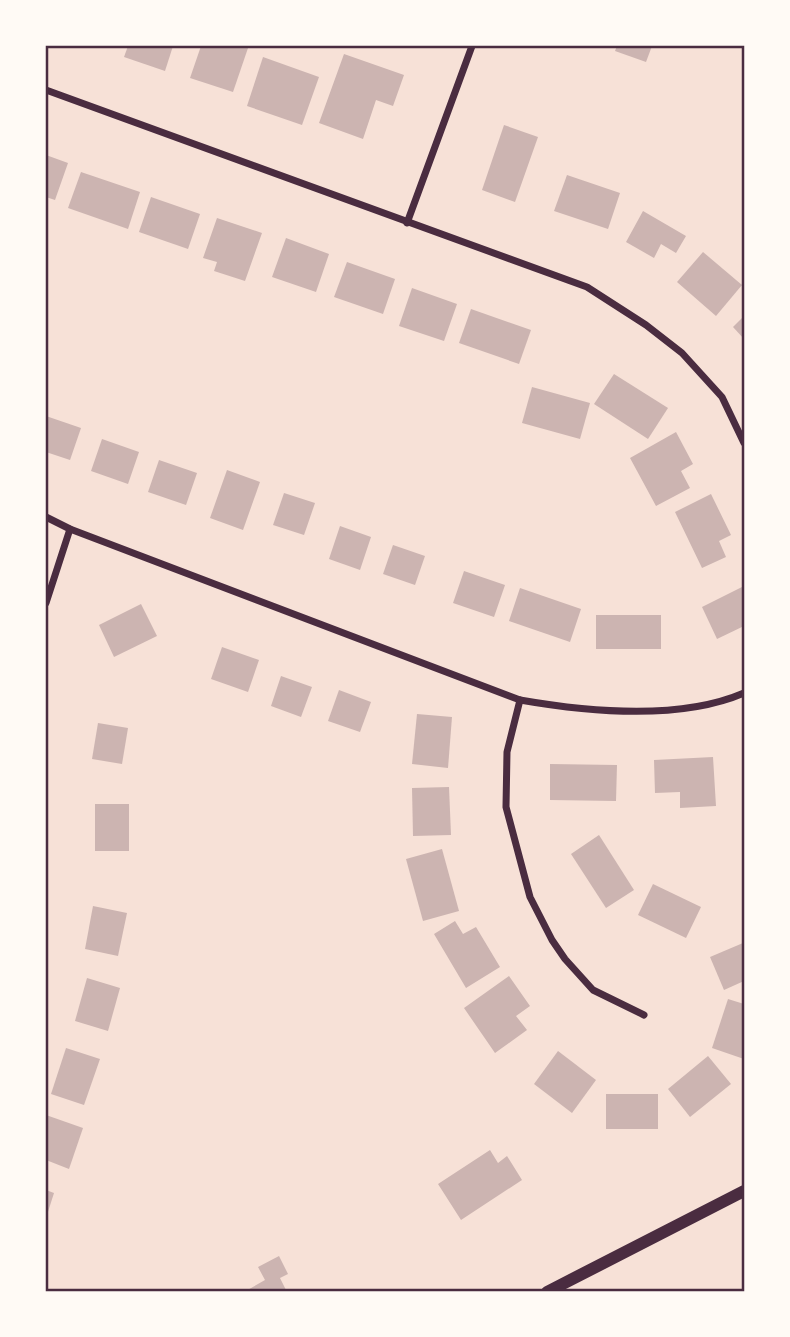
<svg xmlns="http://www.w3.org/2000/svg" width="790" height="1337" font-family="Manrope,sans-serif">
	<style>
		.building { fill: #ccb4b1 }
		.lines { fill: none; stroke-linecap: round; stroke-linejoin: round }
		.minor { stroke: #4a2c40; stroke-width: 7 }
		.tertiary { stroke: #4a2c40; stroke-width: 12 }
		.neatline { fill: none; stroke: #4a2c40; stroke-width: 2.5 }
	</style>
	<rect width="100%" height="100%" fill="#f7e1d7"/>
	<g class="building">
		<path d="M128,46H173L165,71L124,57Z"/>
		<path d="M201,46H242L248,48L233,92L190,78Z"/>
		<path d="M617,46H652L646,62L615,51Z"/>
		<path d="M344,54L404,75L393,106L376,100L363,139L319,123Z"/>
		<path d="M263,57L319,77L302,125L247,106Z"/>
		<path d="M504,125L538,137L515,202L482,190Z"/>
		<path d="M46,155L68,163L55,200L46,197Z"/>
		<path d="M81,172L140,192L128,229L68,208Z"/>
		<path d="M567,175L620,193L608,229L554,211Z"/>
		<path d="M151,197L200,214L188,249L139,232Z"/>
		<path d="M643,211L686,236L676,253L661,244L654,258L626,242Z"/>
		<path d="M217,218L262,233L245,281L214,271L217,262L203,258Z"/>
		<path d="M286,238L329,254L316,292L272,277Z"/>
		<path d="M703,252L742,285L716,316L677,282Z"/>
		<path d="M347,262L395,279L383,314L334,297Z"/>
		<path d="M412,288L457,304L444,341L399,326Z"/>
		<path d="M471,309L531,330L519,364L459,343Z"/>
		<path d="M744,316V339L733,327Z"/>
		<path d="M614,374L668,408L648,439L594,404Z"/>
		<path d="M532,387L590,403L580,439L522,423Z"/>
		<path d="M46,416L81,428L70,460L46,452Z"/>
		<path d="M676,432L693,464L681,471L690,488L656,506L630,458Z"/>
		<path d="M102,439L139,452L128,484L91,471Z"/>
		<path d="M159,460L197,473L186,505L148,492Z"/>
		<path d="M227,470L260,482L243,530L210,518Z"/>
		<path d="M284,493L315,503L304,535L273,525Z"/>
		<path d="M711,494L731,535L719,541L726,557L702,568L675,512Z"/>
		<path d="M340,526L371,537L360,570L329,559Z"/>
		<path d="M393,545L425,556L415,585L383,574Z"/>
		<path d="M464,571L505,585L494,617L453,603Z"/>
		<path d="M744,586V626L717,639L702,607Z"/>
		<path d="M520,588L581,609L570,642L509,621Z"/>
		<path d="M141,604L157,636L114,657L99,625Z"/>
		<rect x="596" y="615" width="65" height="34"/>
		<path d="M222,647L259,660L248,692L211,679Z"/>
		<path d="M281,676L312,687L301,717L271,706Z"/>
		<path d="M339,690L371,702L360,732L328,721Z"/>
		<path d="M417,714L452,717L448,768L412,764Z"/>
		<path d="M98,723L128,728L122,764L92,759Z"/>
		<path d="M713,757L716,806L680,808V792L655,793L654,760Z"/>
		<path d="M550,764L617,765L616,801L550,800Z"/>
		<path d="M449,787L451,835L413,836L412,788Z"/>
		<rect x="95" y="804" width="34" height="47"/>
		<path d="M599,835L634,890L606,908L571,854Z"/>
		<path d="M442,849L459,911L423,921L406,859Z"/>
		<path d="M653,884L701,907L686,938L638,915Z"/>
		<path d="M93,906L127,913L118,956L85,949Z"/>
		<path d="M455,921L463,934L476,927L500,967L466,988L434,934Z"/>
		<path d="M743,943L744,981L724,990L710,957Z"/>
		<path d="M509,976L530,1006L516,1016L527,1030L495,1053L464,1008Z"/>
		<path d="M87,978L120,988L108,1031L75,1021Z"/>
		<path d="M728,999L744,1004V1059L712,1048Z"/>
		<path d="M66,1048L100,1059L84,1105L51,1094Z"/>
		<path d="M558,1051L596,1080L572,1113L534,1084Z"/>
		<path d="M708,1056L731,1084L690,1117L668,1089Z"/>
		<rect x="606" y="1094" width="52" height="35"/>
		<path d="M46,1115L83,1128L69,1169L46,1160Z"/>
		<path d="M490,1150L498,1163L507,1156L522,1180L461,1220L438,1184Z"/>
		<path d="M46,1190L54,1193L46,1218Z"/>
		<path d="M279,1256L288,1274L280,1278L287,1292H244L265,1280L258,1267Z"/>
	</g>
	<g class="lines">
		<g class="minor">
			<path d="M46,90L587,287L646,325L682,353L722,397L744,443"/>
			<path d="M407,223L472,46"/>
			<path d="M46,517L70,529L520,700C589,712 679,721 744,693"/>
			<path d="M46,603L70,529"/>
			<path d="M520,700L507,752L506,807L530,897L552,940L565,959L593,990L644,1015"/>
		</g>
		<path class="tertiary" d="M547,1292L744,1191"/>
	</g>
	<rect width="790" height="1337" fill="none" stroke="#fffaf5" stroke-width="94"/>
	<rect x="47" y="47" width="696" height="1243" class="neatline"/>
</svg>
